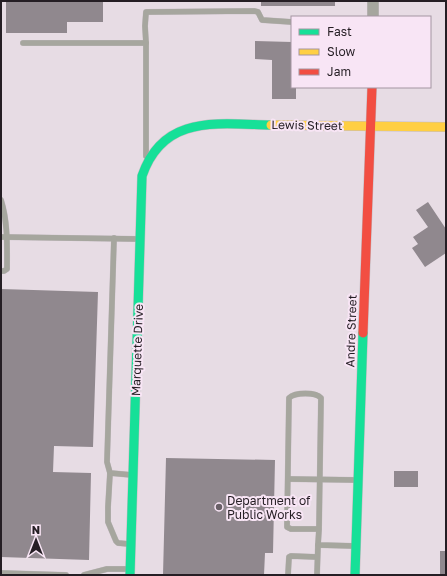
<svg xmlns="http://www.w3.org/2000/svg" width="447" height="576" font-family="'Golos Text',sans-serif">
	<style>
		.building { fill: #90888e }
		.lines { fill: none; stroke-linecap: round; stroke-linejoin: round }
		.lane-casing { stroke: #c3bbc1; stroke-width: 6 }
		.street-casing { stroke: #c3bbc1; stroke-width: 12 }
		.fast-casing { stroke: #c3bbc1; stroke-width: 10 }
		.slow-casing { stroke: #c3bbc1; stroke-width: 10 }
		.jam-casing { stroke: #c3bbc1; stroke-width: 10 }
		.lane { stroke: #a6a69e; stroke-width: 5.5 }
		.street { stroke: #a6a69e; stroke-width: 11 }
		.fast { stroke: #16e098; stroke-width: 9 }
		.slow { stroke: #ffcf43; stroke-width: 9 }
		.jam { stroke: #f24e42; stroke-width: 9 }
		.poi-dot { fill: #696067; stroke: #f8e5f5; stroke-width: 1.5 }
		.labels { text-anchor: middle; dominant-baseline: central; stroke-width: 4; stroke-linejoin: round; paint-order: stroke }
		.street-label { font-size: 12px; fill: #251e24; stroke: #f8e5f5 }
		.poi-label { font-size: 12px; fill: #251e24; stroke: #f8e5f5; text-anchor: start }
	</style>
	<rect width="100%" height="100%" fill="#e7dce4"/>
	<g class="building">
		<path d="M6,1H103V22H67V33H6Z"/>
		<rect x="261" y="1" width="74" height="5"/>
		<path d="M255,41L292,42V87H296V99H272V60L255,59Z"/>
		<path d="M428,202L446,229V253L425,267L412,248L418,244L413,237L428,227L416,210Z"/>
		<path d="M1,289L98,292L93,447L54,446L53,472L91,473L89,560L1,557Z"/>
		<path d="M166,458L275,460L273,553H265L264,575H163Z"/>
		<rect x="394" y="471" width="24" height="16"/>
		<rect x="440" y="551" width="6" height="24"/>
	</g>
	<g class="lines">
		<g class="lane-casing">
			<g id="lane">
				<path d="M23,43H146"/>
				<path d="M146,156V43L145,26L146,12L254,11L258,12L262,20L292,22"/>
				<path d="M1,200C8,222 7,246 7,269L4,271H1"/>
				<path d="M1,237L139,239"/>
				<path d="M114,238L107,462L110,473L132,475"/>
				<path d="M110,473L108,507V522L116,541L118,543L129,544"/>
				<path d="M288,479L357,480"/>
				<path d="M319,529H291L287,527L289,398C295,392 316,392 321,398L319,529L318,545L355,546"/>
				<path d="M1,573L66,575"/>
				<path d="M84,575L107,569H129"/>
				<path d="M288,575L289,557L291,556L317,557"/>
				<path d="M317,575L318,545"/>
			</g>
		</g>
		<g class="street-casing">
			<path id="street" d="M373,1V17"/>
		</g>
		<g class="fast-casing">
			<g id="fast">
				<path d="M130,575L142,176C163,114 217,124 271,125"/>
				<path d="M355,575L363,333"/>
			</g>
		</g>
		<g class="slow-casing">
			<path id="slow" d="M271,125L446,127"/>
		</g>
		<g class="jam-casing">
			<path id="jam" d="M363,333L372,87"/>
		</g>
		<use href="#lane" class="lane"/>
		<use href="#street" class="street"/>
		<use href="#fast" class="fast"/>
		<use href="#slow" class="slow"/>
		<use href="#jam" class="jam"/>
	</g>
	<circle class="poi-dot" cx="219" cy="507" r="4"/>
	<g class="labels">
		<g class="street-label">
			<text transform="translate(307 125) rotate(1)">Lewis Street</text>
			<text transform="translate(351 331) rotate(-88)">Andre Street</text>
			<text transform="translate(137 350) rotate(-88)">Marquette Drive</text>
		</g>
		<g class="poi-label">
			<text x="227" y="500">Department of<tspan x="227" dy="14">Public Works</tspan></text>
		</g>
	</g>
	<rect width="447" height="576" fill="none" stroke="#251e24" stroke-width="4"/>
	<rect x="291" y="16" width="140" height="72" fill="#f8e5f5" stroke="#a495a1"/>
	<rect x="299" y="29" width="20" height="6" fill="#16e098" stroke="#a495a1"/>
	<text x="327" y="36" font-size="12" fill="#251e24">Fast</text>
	<rect x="299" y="49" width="20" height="6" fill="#ffcf43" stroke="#a495a1"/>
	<text x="327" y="56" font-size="12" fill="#251e24">Slow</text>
	<rect x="299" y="69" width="20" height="6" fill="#f24e42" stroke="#a495a1"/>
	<text x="327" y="76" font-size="12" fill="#251e24">Jam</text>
	<g transform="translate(36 540)" stroke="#f8e5f5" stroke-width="3" paint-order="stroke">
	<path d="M0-3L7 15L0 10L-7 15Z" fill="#251e24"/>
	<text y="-6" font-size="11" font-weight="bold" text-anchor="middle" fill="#251e24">N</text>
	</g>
</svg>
